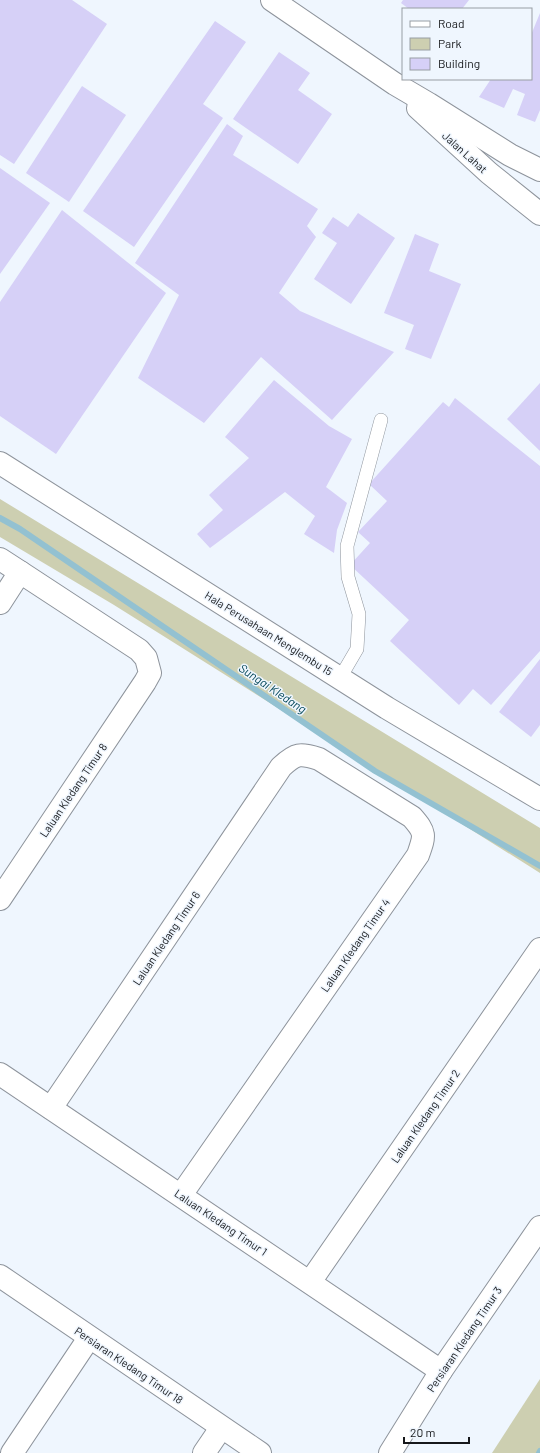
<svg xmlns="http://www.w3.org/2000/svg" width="540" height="1453" font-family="Barlow,sans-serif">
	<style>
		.green { fill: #cdcfb1 }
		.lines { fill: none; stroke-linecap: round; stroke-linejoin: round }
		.stream { stroke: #93c1d1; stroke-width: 6 }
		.building { fill: #d6d0f7 }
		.service-casing { stroke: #8e949c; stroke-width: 14 }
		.minor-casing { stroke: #8e949c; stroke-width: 24 }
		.primary-casing { stroke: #8e949c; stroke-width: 24 }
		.service { stroke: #fff; stroke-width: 13 }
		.minor { stroke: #fff; stroke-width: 22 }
		.primary { stroke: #fff; stroke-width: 22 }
		.labels { text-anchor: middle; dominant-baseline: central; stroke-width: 3; stroke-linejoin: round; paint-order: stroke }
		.street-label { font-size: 11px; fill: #16181b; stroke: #eff6fe }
		.water-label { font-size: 12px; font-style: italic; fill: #004556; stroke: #eff6fe }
	</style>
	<rect width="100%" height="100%" fill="#eff6fe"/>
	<g class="green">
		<path d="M0,499L540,828V873L114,605L0,537Z"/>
		<path d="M540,1379V1453H492Z"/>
	</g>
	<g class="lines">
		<g class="stream">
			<path d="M0,518L20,529L375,771L540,866"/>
			<path d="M539,1453L540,1451"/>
		</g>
	</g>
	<g class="building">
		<path d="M0,0H72L107,24L14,164L0,155Z"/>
		<path d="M403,0H469L462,9H409L401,3Z"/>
		<path d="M540,13V110L535,122L517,115L525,94L513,89L504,108L479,97L491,79H531V35Z"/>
		<path d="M215,21L246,42L203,104L223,118L134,247L83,211Z"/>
		<path d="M279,52L310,73L298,90L332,114L298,164L233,119Z"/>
		<path d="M82,86L126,115L69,202L26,173Z"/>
		<path d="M227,124L243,136L233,155L318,209L307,226L316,237L279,293L300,311L394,352L332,420L261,357L204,423L138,378L179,295L135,263Z"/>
		<path d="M0,168L50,203L0,274Z"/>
		<path d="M62,210L166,293L56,454L0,416V302Z"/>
		<path d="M358,213L395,238L351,304L314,279L337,243L322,233L333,217L348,227Z"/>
		<path d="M415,234L439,244L429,271L461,284L431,359L405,349L414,325L384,313Z"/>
		<path d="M274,380L329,426L352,439L326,487L347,503L337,530L334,553L304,534L315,516L285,492L210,548L197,534L223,510L209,495L249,458L225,437Z"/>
		<path d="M540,383V451L507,419Z"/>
		<path d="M455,398L540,466V651L491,705L473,689L459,705L390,641L409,620L350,565L370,543L358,532L387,501L369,484L443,402L449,407Z"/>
		<path d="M540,659V725L531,737L499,712Z"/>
	</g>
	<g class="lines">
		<g class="service-casing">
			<path id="service" d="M340,678L357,649L359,614L348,577L347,546L381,420"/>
		</g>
		<g class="minor-casing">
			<g id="minor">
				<path d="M0,463L387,708L540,799"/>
				<path d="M0,559L20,572L0,603"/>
				<path d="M0,899L145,682L150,673L146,658L139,650L20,572"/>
				<path d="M0,1074L441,1371"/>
				<path d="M51,1108L281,767C296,753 300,753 319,759L412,817C426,833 425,835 418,855L181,1195"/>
				<path d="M0,1276L260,1453"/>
				<path d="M310,1282L540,949"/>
				<path d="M12,1453L89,1338"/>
				<path d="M204,1453L221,1428"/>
				<path d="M390,1453L441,1371L540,1227"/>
			</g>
		</g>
		<g class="primary-casing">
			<g id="primary">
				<path d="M272,0L395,84L429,104L510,155L540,170"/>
				<path d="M418,108L489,173L540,214"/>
			</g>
		</g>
		<use href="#service" class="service"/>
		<use href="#minor" class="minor"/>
		<use href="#primary" class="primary"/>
	</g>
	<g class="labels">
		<g class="street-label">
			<text transform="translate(465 152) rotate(42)">Jalan Lahat</text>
			<text transform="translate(269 633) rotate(32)">Hala Perusahaan Menglembu 15</text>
			<text transform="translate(73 790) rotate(-56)">Laluan Kledang Timur 8</text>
			<text transform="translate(166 938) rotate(-56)">Laluan Kledang Timur 6</text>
			<text transform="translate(355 945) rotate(-55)">Laluan Kledang Timur 4</text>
			<text transform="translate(425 1116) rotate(-55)">Laluan Kledang Timur 2</text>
			<text transform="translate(221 1222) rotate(34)">Laluan Kledang Timur 1</text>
			<text transform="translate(464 1339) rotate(-56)">Persiaran Kledang Timur 3</text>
			<text transform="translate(129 1365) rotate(34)">Persiaran Kledang Timur 18</text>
		</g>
		<g class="water-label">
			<text transform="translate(273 688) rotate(34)">Sungai Kledang</text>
		</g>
	</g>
	<rect x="402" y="8" width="130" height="72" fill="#eff6fe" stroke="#989da3"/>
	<rect x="410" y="21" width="20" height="6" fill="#ffffff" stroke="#989da3"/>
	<text x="438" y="28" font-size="12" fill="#16181b">Road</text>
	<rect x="410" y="38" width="20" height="12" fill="#cdcfb1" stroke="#989da3"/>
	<text x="438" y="48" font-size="12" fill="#16181b">Park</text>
	<rect x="410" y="58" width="20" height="12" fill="#d6d0f7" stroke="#989da3"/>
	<text x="438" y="68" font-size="12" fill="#16181b">Building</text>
	<path d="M404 1437v6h65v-6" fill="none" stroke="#16181b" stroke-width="2"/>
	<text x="410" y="1437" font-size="12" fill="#16181b" stroke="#eff6fe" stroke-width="3" paint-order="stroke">20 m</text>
</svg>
